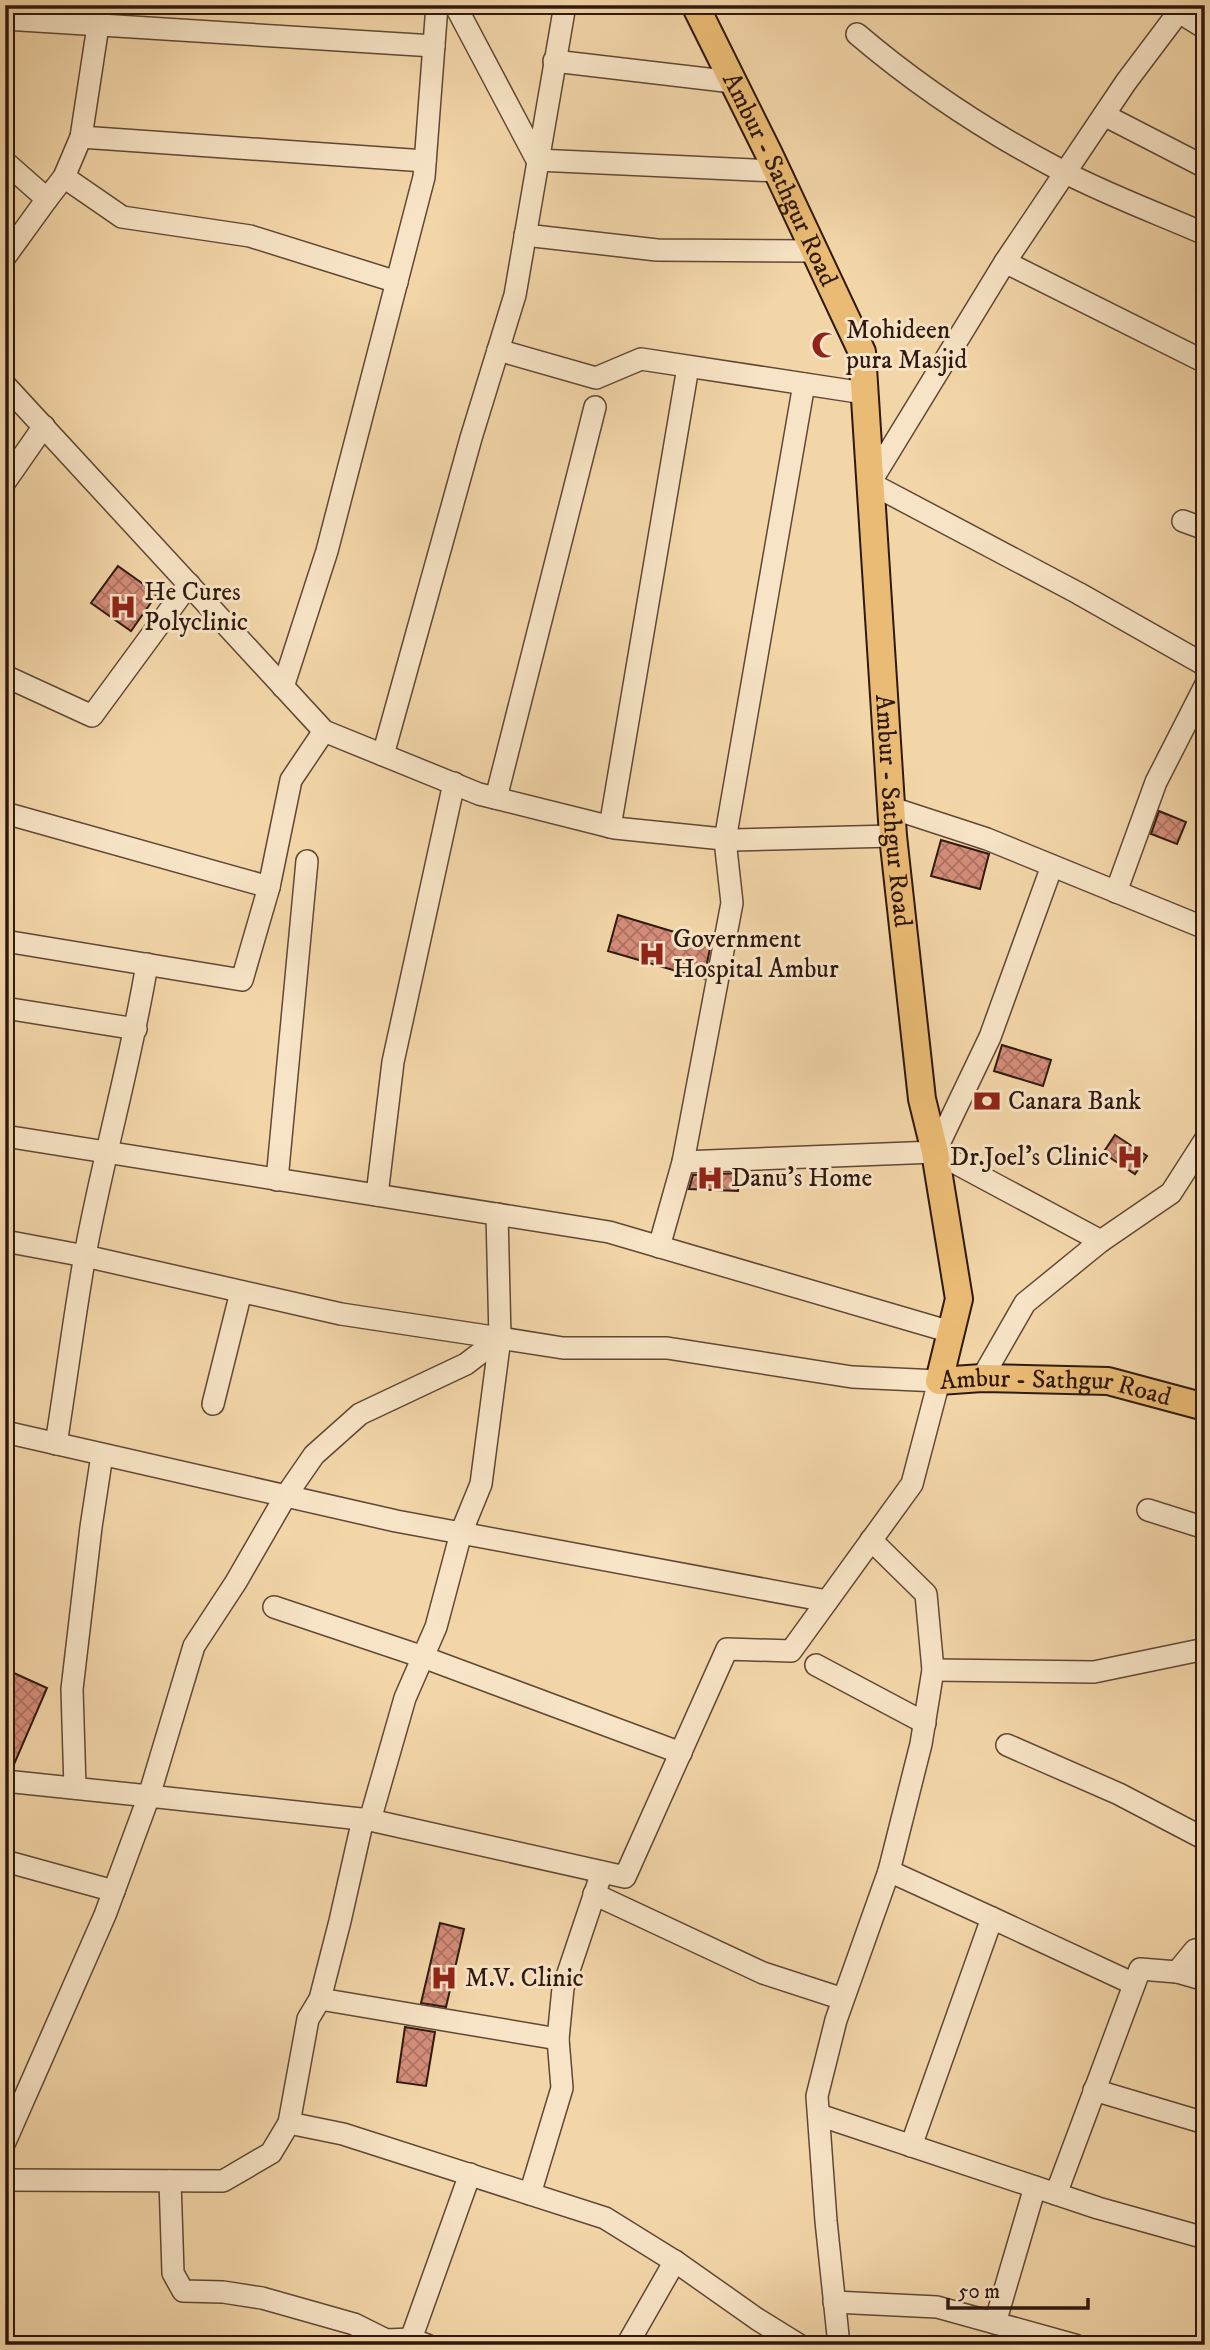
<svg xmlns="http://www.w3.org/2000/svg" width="1210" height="2350" font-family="'IM FELL DW Pica',serif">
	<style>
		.building { fill: url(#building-cross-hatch); stroke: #2f1910; stroke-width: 2 }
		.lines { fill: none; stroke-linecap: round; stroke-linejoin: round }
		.minor-casing { stroke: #604836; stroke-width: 24 }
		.major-casing { stroke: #2f1910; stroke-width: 30 }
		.minor { stroke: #f7e4c6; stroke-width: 21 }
		.major { stroke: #eabb74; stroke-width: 26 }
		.labels { text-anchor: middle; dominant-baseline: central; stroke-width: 6; stroke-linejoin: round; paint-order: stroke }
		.street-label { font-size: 26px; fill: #2f1910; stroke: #f7e4c6 }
		.poi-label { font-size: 26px; fill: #2f1910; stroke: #f7e4c6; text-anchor: start }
	</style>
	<defs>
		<pattern id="building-cross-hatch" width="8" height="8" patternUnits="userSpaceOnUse" patternTransform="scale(1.75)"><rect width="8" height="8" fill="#d58d79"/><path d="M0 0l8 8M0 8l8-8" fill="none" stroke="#ad7262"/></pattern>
	</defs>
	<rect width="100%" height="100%" fill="#f3d6a8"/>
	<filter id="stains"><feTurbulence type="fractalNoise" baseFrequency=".00286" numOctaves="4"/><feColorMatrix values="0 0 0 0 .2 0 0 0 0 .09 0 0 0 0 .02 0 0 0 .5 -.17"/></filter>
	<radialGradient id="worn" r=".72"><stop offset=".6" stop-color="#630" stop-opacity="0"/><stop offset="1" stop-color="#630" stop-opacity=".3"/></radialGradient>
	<g class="building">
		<path d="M118,566L157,594L131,631L91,603Z"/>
		<path d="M1159,811L1186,822L1177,844L1151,834Z"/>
		<path d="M941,840L989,854L980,889L931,876Z"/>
		<path d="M618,915L711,943L704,979L608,951Z"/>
		<path d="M1002,1045L1051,1060L1043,1086L994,1071Z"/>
		<path d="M1115,1135L1147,1156L1135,1174L1103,1153Z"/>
		<path d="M739,1173L738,1191L689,1189L693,1175Z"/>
		<path d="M5,1669L47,1688L12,1769L5,1768Z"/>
		<path d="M440,1923L464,1929L446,2007L421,2003Z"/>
		<path d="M405,2027L435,2032L426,2086L397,2082Z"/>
	</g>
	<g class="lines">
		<g class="minor-casing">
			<g id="minor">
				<path d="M455,5L537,160L777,171"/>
				<path d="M1179,12L1205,28"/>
				<path d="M5,19L434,46"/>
				<path d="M857,34C918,86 991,134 1062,171C1108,195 1157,213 1205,234"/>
				<path d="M554,61L733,82"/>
				<path d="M1104,115L1205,167"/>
				<path d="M81,137L425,161"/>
				<path d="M5,162L47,199L64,177L81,137L98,26"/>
				<path d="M64,177L122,217L250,236L397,282"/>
				<path d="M525,235L657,250L815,251"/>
				<path d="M5,257L47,199"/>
				<path d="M1005,262L1126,82L1184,5"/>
				<path d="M498,350L596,378L641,359L864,393"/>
				<path d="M1205,362L1005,262L870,483L1078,593L1205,665"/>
				<path d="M5,385L324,731L479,794L615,828L733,840L893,836"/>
				<path d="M5,482L44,426"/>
				<path d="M1183,521L1205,529"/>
				<path d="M5,676L92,716L189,584"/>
				<path d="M283,687L327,551L424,177L437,5"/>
				<path d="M383,755L471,438L515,295L565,5"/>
				<path d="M496,798L595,407"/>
				<path d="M892,808L987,839L1205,928"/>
				<path d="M5,813L269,887"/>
				<path d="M610,827L688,367"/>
				<path d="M1116,892L1156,782L1205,686"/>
				<path d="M5,941L242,980L269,887L291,780L324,731"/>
				<path d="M5,1008L136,1029"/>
				<path d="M5,1136L609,1232L951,1332"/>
				<path d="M935,1152L990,1037L1052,866"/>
				<path d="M683,1162L935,1152L1101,1241"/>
				<path d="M277,1180L307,861"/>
				<path d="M377,1195L393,1062L454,783"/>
				<path d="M5,1241L85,1256L341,1314L500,1338"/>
				<path d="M659,1247L683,1162L732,903L725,840L804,384"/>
				<path d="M982,1378L1025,1303L1101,1241L1171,1193L1205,1140"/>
				<path d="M213,1404L241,1292"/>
				<path d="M5,1432L396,1521L827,1601"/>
				<path d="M56,1444C66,1381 74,1318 85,1255C103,1157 131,1062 147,964"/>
				<path d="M1148,1510L1205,1528"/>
				<path d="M274,1607L423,1657L681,1753"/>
				<path d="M816,1665L925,1723"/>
				<path d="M933,1670L1094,1672L1205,1649"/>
				<path d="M1007,1745L1119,1794L1205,1839"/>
				<path d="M5,1781L149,1796L194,1646L236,1582L285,1497L314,1455L360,1414L466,1364L500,1338L563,1348H667L852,1377L939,1381L912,1484L791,1651L727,1649L625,1877L370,1820L149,1796L105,1915L5,2142"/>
				<path d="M75,1788L72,1689L91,1527L102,1455"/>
				<path d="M370,1820L405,1698L436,1627L461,1533L481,1484L500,1338L497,1214"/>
				<path d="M5,1861L114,1891"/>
				<path d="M889,1871L992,1918L911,2146"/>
				<path d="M594,1894L763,1973L843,1999"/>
				<path d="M992,1918L1134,1984"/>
				<path d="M1177,1972L1205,1980"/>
				<path d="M320,1999L558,2039"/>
				<path d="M1094,2090L1205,2123"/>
				<path d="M819,2115L1098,2208L1205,2238"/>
				<path d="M289,2123L308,2019L320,1999L340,1921L363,1819"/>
				<path d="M5,2180L223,2181L271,2153L289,2123L343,2134L605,2218L679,2264L757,2319L799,2345"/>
				<path d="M170,2181L173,2273L183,2291L223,2292L262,2298L354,2324L386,2340L411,2339"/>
				<path d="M530,2194L562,2088L558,2039L563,1988L602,1872"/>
				<path d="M1056,2194L1140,1969L1177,1972L1195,1950L1205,1948"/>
				<path d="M834,2302L937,2307L1075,2345"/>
				<path d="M995,2323L1035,2187"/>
				<path d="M427,2345L411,2339L470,2174"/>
				<path d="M627,2345L675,2261"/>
				<path d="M839,2345L826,2221L817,2096L836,2020L889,1871L921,1744L933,1670L926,1594L871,1540"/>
			</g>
		</g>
		<g class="major-casing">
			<g id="major">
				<path id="s1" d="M695,5L769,154L862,352L893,836L922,1099L935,1152L959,1299L939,1381L982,1378L1108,1381L1205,1407"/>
			</g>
		</g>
		<use href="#minor" class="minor"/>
		<use href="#major" class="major"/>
	</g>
	<defs>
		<g id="mosque-bare" transform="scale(2.1)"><path d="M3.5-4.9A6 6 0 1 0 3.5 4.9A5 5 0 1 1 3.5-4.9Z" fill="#8f2418" stroke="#f7e4c6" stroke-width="2.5" paint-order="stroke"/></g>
		<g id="hospital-bare" transform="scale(2.1)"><path d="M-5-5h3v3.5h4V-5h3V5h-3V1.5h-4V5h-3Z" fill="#8f2418" stroke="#f7e4c6" stroke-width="2.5" paint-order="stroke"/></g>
		<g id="bank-bare" transform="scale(2.1)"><path d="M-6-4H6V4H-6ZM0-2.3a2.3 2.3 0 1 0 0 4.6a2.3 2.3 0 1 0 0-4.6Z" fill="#8f2418" stroke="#f7e4c6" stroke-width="2.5" paint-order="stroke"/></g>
	</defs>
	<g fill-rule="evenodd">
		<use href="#mosque-bare" x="825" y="345"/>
		<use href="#hospital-bare" x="123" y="607"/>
		<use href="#hospital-bare" x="652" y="954"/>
		<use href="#bank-bare" x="987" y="1101"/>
		<use href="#hospital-bare" x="1130" y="1157"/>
		<use href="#hospital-bare" x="710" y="1178"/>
		<use href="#hospital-bare" x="444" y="1978"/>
	</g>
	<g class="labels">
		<g class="street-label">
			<text stroke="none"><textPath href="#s1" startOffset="194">Ambur - Sathgur Road</textPath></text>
			<text stroke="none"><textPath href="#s1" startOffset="845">Ambur - Sathgur Road</textPath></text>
			<text stroke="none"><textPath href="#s1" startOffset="1540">Ambur - Sathgur Road</textPath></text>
		</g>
		<g class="poi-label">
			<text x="846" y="330">Mohideen<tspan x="846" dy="30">pura Masjid</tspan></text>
			<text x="144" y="592">He Cures<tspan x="144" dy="30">Polyclinic</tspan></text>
			<text x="673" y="939">Government<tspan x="673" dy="30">Hospital Ambur</tspan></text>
			<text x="1008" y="1101">Canara Bank</text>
			<text x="1109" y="1157" text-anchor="end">Dr.Joel's Clinic</text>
			<text x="731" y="1178">Danu's Home</text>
			<text x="465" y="1978">M.V. Clinic</text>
		</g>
	</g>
	<rect width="1210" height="2350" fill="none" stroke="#f3d6a8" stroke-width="28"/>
	<rect x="7" y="7" width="1196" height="2336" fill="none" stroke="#2f1910" stroke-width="3.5"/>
	<rect x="14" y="14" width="1182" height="2322" fill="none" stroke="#2f1910" stroke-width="2"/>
	<path d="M948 2298v10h140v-10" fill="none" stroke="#2f1910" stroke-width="3.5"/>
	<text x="958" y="2298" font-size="21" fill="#2f1910" stroke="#f7e4c6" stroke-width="5" paint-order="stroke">50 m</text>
	<rect width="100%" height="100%" filter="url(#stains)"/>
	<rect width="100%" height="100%" fill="url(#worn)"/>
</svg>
